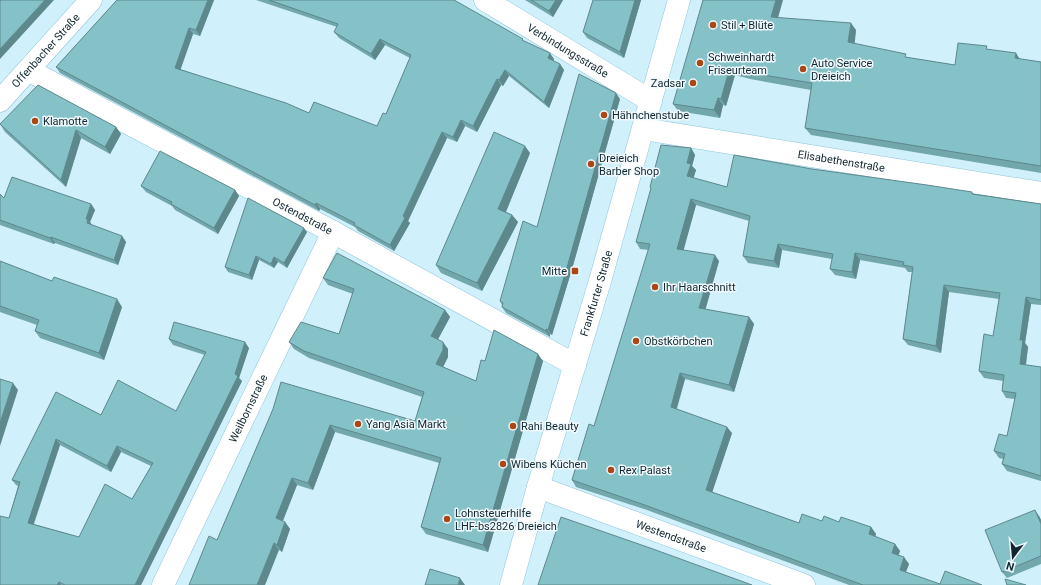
<svg xmlns="http://www.w3.org/2000/svg" width="1041" height="585" font-family="Roboto,sans-serif">
	<style>
		.lines { fill: none; stroke-linecap: round; stroke-linejoin: round }
		.minor-casing { stroke: #8fc5d9; stroke-width: 23 }
		.tertiary-casing { stroke: #8fc5d9; stroke-width: 23 }
		.minor { stroke: #fff; stroke-width: 22 }
		.tertiary { stroke: #fff; stroke-width: 22 }
		.wall { fill: #72a7ac; fill-rule: evenodd }
		.shaded-wall { fill: #5d888c }
		.building { fill: #85c2c8; stroke: #5d888c; fill-rule: evenodd }
		.poi-dot { fill: #ab4615; stroke: #eff9fd; stroke-width: 1.5 }
		.labels { text-anchor: middle; dominant-baseline: central; stroke-width: 3; stroke-linejoin: round; paint-order: stroke }
		.poi-label { font-size: 11px; fill: #11272f; stroke: #eff9fd; text-anchor: start }
		.street-label { font-size: 11px; fill: #11272f; stroke: #eff9fd }
	</style>
	<rect width="100%" height="100%" fill="#d0f0fc"/>
	<g class="lines">
		<g class="minor-casing">
			<g id="minor">
				<path id="s1" d="M485,0L651,101"/>
				<path id="s2" d="M28,70L333,232L575,365"/>
				<path id="s3" d="M643,129L1041,193"/>
				<path id="s4" d="M538,487L804,585"/>
				<path id="s5" d="M163,585L333,232"/>
			</g>
		</g>
		<g class="tertiary-casing">
			<g id="tertiary">
				<path id="s6" d="M0,101L91,0"/>
				<path id="s7" d="M511,585L538,487L600,281L679,0"/>
			</g>
		</g>
		<use href="#minor" class="minor"/>
		<use href="#tertiary" class="tertiary"/>
	</g>
	<g class="wall">
		<path d="M117,0H214L200,36L193,34L180,69L309,113L377,126L386,114L410,58L385,45L375,60L339,38L334,32L337,27L256,0H454L554,59L553,61L560,64L564,70L549,108L509,76L503,86L501,85L477,132L465,126L457,142L447,138L408,221L410,223L394,251L358,231L355,227L320,209L319,211L60,73L56,67Z"/>
		<path d="M525,0H563L553,17Z"/>
		<path d="M593,0H641L624,58L587,38L583,32Z"/>
		<path d="M778,18L856,30L854,44L909,58L955,65L989,49L1020,59L1041,62V173L811,135L805,128L811,90L750,79L735,75L726,106L723,105L720,118L678,111L673,104Z"/>
		<path d="M620,99L572,269L552,335L550,334V337L506,313L502,307V305L500,301L537,227Z"/>
		<path d="M0,124L116,127L121,134L110,154L81,138L66,187L5,132Z"/>
		<path d="M691,148L695,155L692,166L696,170L693,178L727,187L812,169L1041,204V305L1031,304L1025,343L1028,347L1026,365L1041,367V481L1007,471L1002,464L1003,459L999,458L994,451L1007,436L1015,399L1006,398L1002,391L1003,381L984,378L979,371L993,336L999,299L949,292L941,353L908,345L903,339L912,272H908L905,268L860,260L856,279L835,275L830,269L832,259L782,250L779,268L748,263L743,256L749,221L696,205L683,250L719,261L705,309L749,317L754,324L734,392L685,379L677,409L732,433L712,492L799,523L822,521L839,522L871,527L876,534L875,537L895,544L900,551L898,555L909,564L906,572L940,584L982,585H849L647,510L576,487L572,480L594,426L649,250L640,249L636,242L651,189L650,187Z"/>
		<path d="M530,153L506,212L512,215L518,222L482,291L441,273L436,265Z"/>
		<path d="M141,186L235,190L239,196L218,234L175,210L172,206L146,192Z"/>
		<path d="M0,194L4,198L91,204L95,210L90,222L92,225L122,236L126,242L118,265L55,243L54,244L0,225Z"/>
		<path d="M307,232L287,268L278,262L274,268L259,260L252,280L228,272L225,267Z"/>
		<path d="M0,261L52,281L122,307L104,360L40,338L35,331L37,325L0,312Z"/>
		<path d="M323,278L445,310L450,317L438,339L448,349V357L443,367L476,381L485,361H543L488,552L426,534L421,527L439,463L335,432L313,490L297,485L283,521L285,522L290,529L282,552L279,550L217,540L273,409L415,421L422,397L309,358L294,349L289,342L339,334L353,294L328,285Z"/>
		<path d="M169,339L249,348L239,378L242,381L141,585H0L9,518L18,486L16,485L12,480L56,392L101,415L176,411L205,355L173,345ZM60,445L111,472L121,452L151,466L132,499L79,537L34,524Z"/>
		<path d="M1039,516L1041,520V564L1007,578L1002,572Z"/>
	</g>
	<g class="shaded-wall">
		<path d="M45,0H54L0,59V49Z"/>
		<path d="M208,0H214L200,36L196,30Z"/>
		<path d="M556,0H563L553,17L549,11Z"/>
		<path d="M635,0H641L624,58L620,52Z"/>
		<path d="M776,0H783L776,25L771,17Z"/>
		<path d="M851,23L856,30L854,50L848,42Z"/>
		<path d="M189,28L193,34L179,74L175,68Z"/>
		<path d="M380,39L385,45L375,60L371,54Z"/>
		<path d="M550,53L554,59L552,64L548,58Z"/>
		<path d="M1016,53L1021,61L1015,58Z"/>
		<path d="M560,64L564,70L549,108L544,102Z"/>
		<path d="M730,67L735,75L726,106L721,99Z"/>
		<path d="M505,70L509,76L503,86L499,80Z"/>
		<path d="M497,79L501,85L477,132L473,126Z"/>
		<path d="M616,93L620,99L572,269L552,335L548,330Z"/>
		<path d="M718,98L723,105L720,118L714,110Z"/>
		<path d="M461,120L465,126L457,142L453,137Z"/>
		<path d="M116,127L121,134L110,154L105,147Z"/>
		<path d="M76,130L81,138L66,187L61,180Z"/>
		<path d="M442,132L447,138L408,221L410,223L394,251L390,245Z"/>
		<path d="M525,146L530,153L504,216L498,209Z"/>
		<path d="M691,148L695,155L692,166L696,170L692,183L687,176V163Z"/>
		<path d="M235,190L239,196L218,234L214,228Z"/>
		<path d="M691,199L696,205L682,256L677,249Z"/>
		<path d="M316,203L320,209L319,211L315,205Z"/>
		<path d="M91,204L95,210L90,222L92,225L87,223L86,219Z"/>
		<path d="M512,215L518,222L482,291L477,283Z"/>
		<path d="M304,228L307,232L287,268L284,263Z"/>
		<path d="M122,236L126,242L118,265L114,260Z"/>
		<path d="M51,237L55,243L54,244L50,238Z"/>
		<path d="M778,244L782,250L779,268L774,261Z"/>
		<path d="M855,253L860,260L856,279L852,272Z"/>
		<path d="M715,255L719,261L704,315L699,308Z"/>
		<path d="M256,256L259,260L252,280L249,275Z"/>
		<path d="M274,257L278,262L274,268L271,264Z"/>
		<path d="M944,285L949,292L941,353L936,346Z"/>
		<path d="M1026,297L1031,304L1025,343L1028,347L1025,370L1020,364V340Z"/>
		<path d="M117,299L122,307L104,360L99,353Z"/>
		<path d="M445,310L450,317L436,343L431,336Z"/>
		<path d="M749,317L754,324L734,392L729,385Z"/>
		<path d="M546,329L550,334V337L546,331Z"/>
		<path d="M245,342L249,348L239,378L242,381L141,585H135L235,374Z"/>
		<path d="M443,342L448,349V357L441,371L436,364Z"/>
		<path d="M538,354L543,361L488,552L483,545Z"/>
		<path d="M680,373L685,379L675,413L671,407Z"/>
		<path d="M13,383L18,390L0,446V423Z"/>
		<path d="M330,425L335,432L313,490L308,483Z"/>
		<path d="M727,427L732,433L711,496L706,490Z"/>
		<path d="M56,439L60,445L32,528L28,523Z"/>
		<path d="M117,446L121,452L111,472L107,466Z"/>
		<path d="M292,478L297,485L281,525L276,518Z"/>
		<path d="M1035,510L1039,516L1041,520V524Z"/>
		<path d="M285,522L290,529L282,552L277,545Z"/>
		<path d="M871,527L876,534L874,541L869,534Z"/>
		<path d="M274,543L279,550L265,585H257Z"/>
		<path d="M895,544L900,551L897,560L892,553Z"/>
		<path d="M904,557L909,564L904,576L900,570Z"/>
		<path d="M460,578L465,585H458Z"/>
		<path d="M59,582L61,585H57Z"/>
	</g>
	<g class="building">
		<path d="M0,0H45L0,49Z"/>
		<path d="M117,0H208L196,30L189,28L175,68L286,103L309,113L314,102L377,126L383,113L386,114L411,55L380,39L371,54L334,32L338,24L269,0H454L523,39L522,40L550,53L548,58L560,64L544,102L505,70L499,80L497,79L473,126L461,120L453,137L442,132L403,216L405,218L390,245L354,225L355,223L316,203L315,205L56,67Z"/>
		<path d="M531,0H556L549,11Z"/>
		<path d="M593,0H635L620,52L583,32Z"/>
		<path d="M703,0H776L771,17L851,23L848,42L906,54L905,57L955,65L958,43L987,46L986,49L1016,53L1015,58L1041,62V166L805,128L812,83L745,72L730,67L721,99L718,98L714,110L673,104Z"/>
		<path d="M579,74L616,93L568,264L548,330L546,329V331L502,307L503,303L500,301L523,221L537,227Z"/>
		<path d="M38,85L116,127L105,147L76,130L61,180L0,124Z"/>
		<path d="M494,132L525,146L498,209L512,215L477,283L436,265Z"/>
		<path d="M661,145L691,148L687,163L691,164L687,176L727,187L734,155L812,169L927,185L972,192V194L1041,204V300L1026,297L1020,340H1023L1020,364L1041,367V476L1002,464L1005,454L994,451L999,434L1007,436L1016,393L1002,391L1004,375L979,371L984,334L993,336L1000,293L944,285L936,346L903,339L913,267L903,265L904,262L855,253L852,272L830,269L833,254L778,244L774,261L743,256L750,216L691,199L677,249L715,255L699,308L749,317L729,385L680,373L671,407L727,427L706,490L799,523L802,514L822,521L824,516L839,522L841,517L871,527L869,534L895,544L892,553L904,557L900,570L940,584L945,571L982,585H863L642,504L572,480L589,424L594,426L650,244L636,242L651,188L650,187Z"/>
		<path d="M160,151L235,190L214,228L171,204L172,202L141,186Z"/>
		<path d="M12,177L91,204L86,219H88L87,223L122,236L114,260L51,237L50,238L0,220V194L4,198Z"/>
		<path d="M248,198L304,228L284,263L274,257L271,264L256,256L249,275L225,267Z"/>
		<path d="M337,253L445,310L431,336L443,342V350L436,364L476,381L481,360L485,361L494,330L538,354L483,545L421,527L441,458L330,425L308,483L292,478L276,518L285,522L277,545L274,543L257,585H189L209,536L217,540L273,409L281,382L415,421L424,392L304,351L289,342L301,322L339,334L354,289L323,278Z"/>
		<path d="M0,261L52,281L54,277L117,299L99,353L35,331L39,320L0,306Z"/>
		<path d="M174,322L245,342L235,374L238,376L135,585H65L59,582L57,585H0V516L9,518L20,482L12,480L56,392L101,415L118,380L176,411L206,352L169,339ZM56,439L107,466L117,446L153,463L132,499L105,484L79,537L28,523Z"/>
		<path d="M0,379L13,383L0,423Z"/>
		<path d="M1035,510L1041,524V556L1002,572L985,530Z"/>
		<path d="M561,517L653,549L752,585H538Z"/>
		<path d="M430,569L460,578L458,585H425Z"/>
		<path d="M1005,579L1026,585H1007Z"/>
	</g>
	<g class="poi-dot">
		<circle cx="713" cy="25" r="4"/>
		<circle cx="700" cy="63" r="4"/>
		<circle cx="803" cy="69" r="4"/>
		<circle cx="693" cy="83" r="4"/>
		<circle cx="604" cy="115" r="4"/>
		<circle cx="35" cy="121" r="4"/>
		<circle cx="591" cy="164" r="4"/>
		<rect x="571" y="267" width="8" height="8" rx="2"/>
		<circle cx="655" cy="287" r="4"/>
		<circle cx="636" cy="341" r="4"/>
		<circle cx="358" cy="424" r="4"/>
		<circle cx="513" cy="426" r="4"/>
		<circle cx="503" cy="464" r="4"/>
		<circle cx="611" cy="470" r="4"/>
		<circle cx="447" cy="519" r="4"/>
	</g>
	<g class="labels">
		<g class="poi-label">
			<text x="721" y="25">Stil + Blüte</text>
			<text x="708" y="57">Schweinhardt<tspan x="708" dy="13">Friseurteam</tspan></text>
			<text x="811" y="63">Auto Service<tspan x="811" dy="13">Dreieich</tspan></text>
			<text x="685" y="83" text-anchor="end">Zadsar</text>
			<text x="612" y="115">Hähnchenstube</text>
			<text x="43" y="121">Klamotte</text>
			<text x="599" y="158">Dreieich<tspan x="599" dy="13">Barber Shop</tspan></text>
			<text x="567" y="271" text-anchor="end">Mitte</text>
			<text x="663" y="287">Ihr Haarschnitt</text>
			<text x="644" y="341">Obstkörbchen</text>
			<text x="366" y="424">Yang Asia Markt</text>
			<text x="521" y="426">Rahi Beauty</text>
			<text x="511" y="464">Wibens Küchen</text>
			<text x="619" y="470">Rex Palast</text>
			<text x="455" y="513">Lohnsteuerhilfe<tspan x="455" dy="13">LHF-bs2826 Dreieich</tspan></text>
		</g>
		<g class="street-label">
			<text stroke="none"><textPath href="#s6" startOffset="68">Offenbacher Straße</textPath></text>
			<text stroke="none"><textPath href="#s1" startOffset="97">Verbindungsstraße</textPath></text>
			<text stroke="none"><textPath href="#s3" startOffset="201">Elisabethenstraße</textPath></text>
			<text stroke="none"><textPath href="#s2" startOffset="311">Ostendstraße</textPath></text>
			<text stroke="none"><textPath href="#s7" startOffset="304">Frankfurter Straße</textPath></text>
			<text stroke="none"><textPath href="#s5" startOffset="196">Weilbornstraße</textPath></text>
			<text stroke="none"><textPath href="#s4" startOffset="142">Westendstraße</textPath></text>
		</g>
	</g>
	<g transform="translate(1013 557) rotate(196)" stroke="#eff9fd" stroke-width="3" paint-order="stroke">
	<path d="M0-3L7 15L0 10L-7 15Z" fill="#11272f"/>
	<text y="-6" font-size="11" font-weight="bold" text-anchor="middle" fill="#11272f">N</text>
	</g>
</svg>
